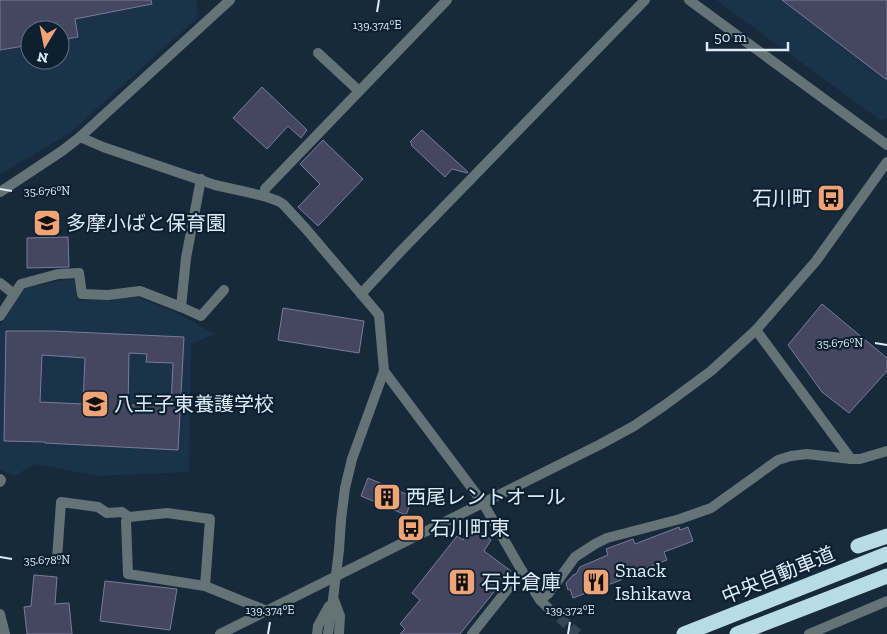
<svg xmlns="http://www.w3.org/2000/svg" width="887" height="634" font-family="'Zilla Slab','Noto Sans JP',serif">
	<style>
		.built { fill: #1a3349; fill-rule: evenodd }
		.building { fill: #454760; stroke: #797c97; fill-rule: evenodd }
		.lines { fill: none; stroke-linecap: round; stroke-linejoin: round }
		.minor-tunnel { stroke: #354757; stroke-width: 10; stroke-dasharray: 10 5; stroke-linecap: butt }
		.minor { stroke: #647376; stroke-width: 10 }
		.tertiary { stroke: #647376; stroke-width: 10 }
		.motorway { stroke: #b7dce5; stroke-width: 15 }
		.ticks { fill: none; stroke: #deebf6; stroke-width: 2 }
		.labels { text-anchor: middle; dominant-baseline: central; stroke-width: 4.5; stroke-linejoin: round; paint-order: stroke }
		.poi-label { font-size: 20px; fill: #deebf6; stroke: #0d2031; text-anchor: start }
		.street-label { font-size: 20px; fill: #deebf6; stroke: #0d2031 }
		.ticks-label { font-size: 12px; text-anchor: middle; fill: #deebf6; stroke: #0d2031; stroke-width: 4.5; stroke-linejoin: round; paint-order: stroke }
	</style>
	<rect width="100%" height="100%" fill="#172a3b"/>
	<g class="built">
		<path d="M0,0H196L198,17L70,133L0,174ZM30,30H60V60H30Z"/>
		<path d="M716,0H887V118L880,120Z"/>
		<path d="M76,278L77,301L137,297L177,313L215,334L191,344L189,472L98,476L35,464L14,476L0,469V326L24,288Z"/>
	</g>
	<g class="building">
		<path d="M0,0H151L152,4L75,19L78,37L60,40V30H30V45L0,50Z"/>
		<path d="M782,0H887V80Z"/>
		<path d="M262,87L307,130L301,138L288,126L267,149L233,118Z"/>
		<path d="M422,130L468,172L467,173L452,169L445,177L411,145L412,144L410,142Z"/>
		<path d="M323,140L363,179L318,226L298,207L320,184L300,164Z"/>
		<path d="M68,237L69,267L27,268V238Z"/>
		<path d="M822,304L887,358V371L849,413L822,392L788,345Z"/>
		<path d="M283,308L364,321L359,353L278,340Z"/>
		<path d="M6,331H52L184,337L178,450L45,443V442L4,441ZM129,353L147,354L146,362L173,363L171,406L128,405ZM42,355L85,358L83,404L40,402Z"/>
		<path d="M368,478L413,497L406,515L361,496Z"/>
		<path d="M473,525L491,540L484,551L511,571L460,634H400L405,629L400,624L420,600L412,593L457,536L463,540Z"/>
		<path d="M679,527L680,530L688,527L693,541L664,552L667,560L621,578V580L573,598L570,589L568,590L566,583L573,575L576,574L580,567L608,555L606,549L633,539L635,544Z"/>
		<path d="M34,575L57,577L55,604L69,603L72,634H27L24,607L31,606Z"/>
		<path d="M105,581L177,589L170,630L100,621Z"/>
	</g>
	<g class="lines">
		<path class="minor-tunnel" d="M548,608L578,634"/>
		<g class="minor">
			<path d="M318,53L359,91"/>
			<path d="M80,137L103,147L215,185L264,196L278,201L283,204L306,229L379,315L384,371L352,459L345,488L341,520L339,550L333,599L328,634"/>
			<path d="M0,192L62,151L80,137L230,0"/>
			<path d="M264,196L265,189L447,0"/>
			<path d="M0,283L14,294"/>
			<path d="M361,294L400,252L645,0"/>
			<path d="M181,307L186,258L201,179"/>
			<path d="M0,316L21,284L58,274L79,273L82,294L108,295L140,291L181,307L201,316L224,290"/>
			<path d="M756,330L851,459"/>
			<path d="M384,371L483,503L522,571L540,600L548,608"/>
			<path d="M0,479L1,480L0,482"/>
			<path d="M57,559L61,502L98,507L107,513L122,512L129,517"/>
			<path d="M205,586L210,519L167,513L129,517L126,521L128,574L205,586L267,611"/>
			<path d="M334,600L340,616L339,634"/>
			<path d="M540,600L548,594L575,557L595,544L607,538L680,519L711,508L778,460L791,456L807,454L851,459H860L887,451"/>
			<path d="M0,614L5,634"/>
			<path d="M317,634L318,626L329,606"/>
			<path d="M472,634L522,571"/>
			<path d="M809,634L887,601"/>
		</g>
		<g class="tertiary">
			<path d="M689,0L887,145"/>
			<path d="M220,634L599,445L634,426L665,405L711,371L756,330L816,261L887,162"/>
		</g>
		<g class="motorway">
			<path d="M858,546L887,536"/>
			<path d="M684,634L887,554"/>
			<path d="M737,634L887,576"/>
		</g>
	</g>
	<path class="ticks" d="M377,12L379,0M0,189L12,191M875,343L887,345M0,557L12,559M268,634L270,622M568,634L570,622"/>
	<defs>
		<g id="bus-square" transform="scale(1.4375)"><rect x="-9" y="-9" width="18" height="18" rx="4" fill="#efa376" stroke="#0d2031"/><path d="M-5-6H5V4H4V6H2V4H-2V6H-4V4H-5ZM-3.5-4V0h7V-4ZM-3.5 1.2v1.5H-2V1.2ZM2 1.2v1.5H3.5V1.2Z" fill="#111"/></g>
		<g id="school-square" transform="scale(1.4375)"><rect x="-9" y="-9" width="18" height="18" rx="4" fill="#efa376" stroke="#0d2031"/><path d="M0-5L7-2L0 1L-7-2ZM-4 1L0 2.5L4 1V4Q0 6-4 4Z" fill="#111"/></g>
		<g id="building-square" transform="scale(1.4375)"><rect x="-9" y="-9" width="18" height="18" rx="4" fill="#efa376" stroke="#0d2031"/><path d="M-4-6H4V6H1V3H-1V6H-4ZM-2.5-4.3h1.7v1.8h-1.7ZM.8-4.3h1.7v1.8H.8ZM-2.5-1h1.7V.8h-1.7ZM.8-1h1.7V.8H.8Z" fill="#111"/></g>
		<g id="restaurant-square" transform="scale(1.4375)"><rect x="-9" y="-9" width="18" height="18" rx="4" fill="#efa376" stroke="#0d2031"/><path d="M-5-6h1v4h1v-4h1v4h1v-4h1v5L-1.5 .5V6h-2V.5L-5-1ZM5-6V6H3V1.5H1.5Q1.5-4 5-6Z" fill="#111"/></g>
	</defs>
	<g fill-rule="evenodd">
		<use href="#bus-square" x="831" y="198"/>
		<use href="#school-square" x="47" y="223"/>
		<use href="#school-square" x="95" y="404"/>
		<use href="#building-square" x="387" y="497"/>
		<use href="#bus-square" x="411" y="528"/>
		<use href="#building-square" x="462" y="582"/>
		<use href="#restaurant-square" x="596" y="582"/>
	</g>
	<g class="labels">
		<g class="poi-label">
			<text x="812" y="198" text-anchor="end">石川町</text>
			<text x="66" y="223">多摩小ばと保育園</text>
			<text x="114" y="404">八王子東養護学校</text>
			<text x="406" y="497">西尾レントオール</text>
			<text x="430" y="528">石川町東</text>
			<text x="615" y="570">Snack<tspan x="615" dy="23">Ishikawa</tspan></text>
			<text x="481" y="582">石井倉庫</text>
		</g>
		<g class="street-label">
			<text transform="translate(778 575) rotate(-22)">中央自動車道</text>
		</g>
	</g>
	<g class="ticks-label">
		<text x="377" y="29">139.374°E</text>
		<text x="47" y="195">35.676°N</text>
		<text x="840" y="347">35.676°N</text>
		<text x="47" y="564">35.678°N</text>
		<text x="270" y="614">139.374°E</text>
		<text x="570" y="614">139.372°E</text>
	</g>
	<g transform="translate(45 45) rotate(190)"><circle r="24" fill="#0d2031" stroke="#617180"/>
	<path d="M0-4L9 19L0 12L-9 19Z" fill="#efa376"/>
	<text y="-8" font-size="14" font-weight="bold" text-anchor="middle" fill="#deebf6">N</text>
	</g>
	<path d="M707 42v8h81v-8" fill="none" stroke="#deebf6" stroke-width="2.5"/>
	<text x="714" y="42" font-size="15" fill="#deebf6" stroke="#0d2031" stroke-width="4" paint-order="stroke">50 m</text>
</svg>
